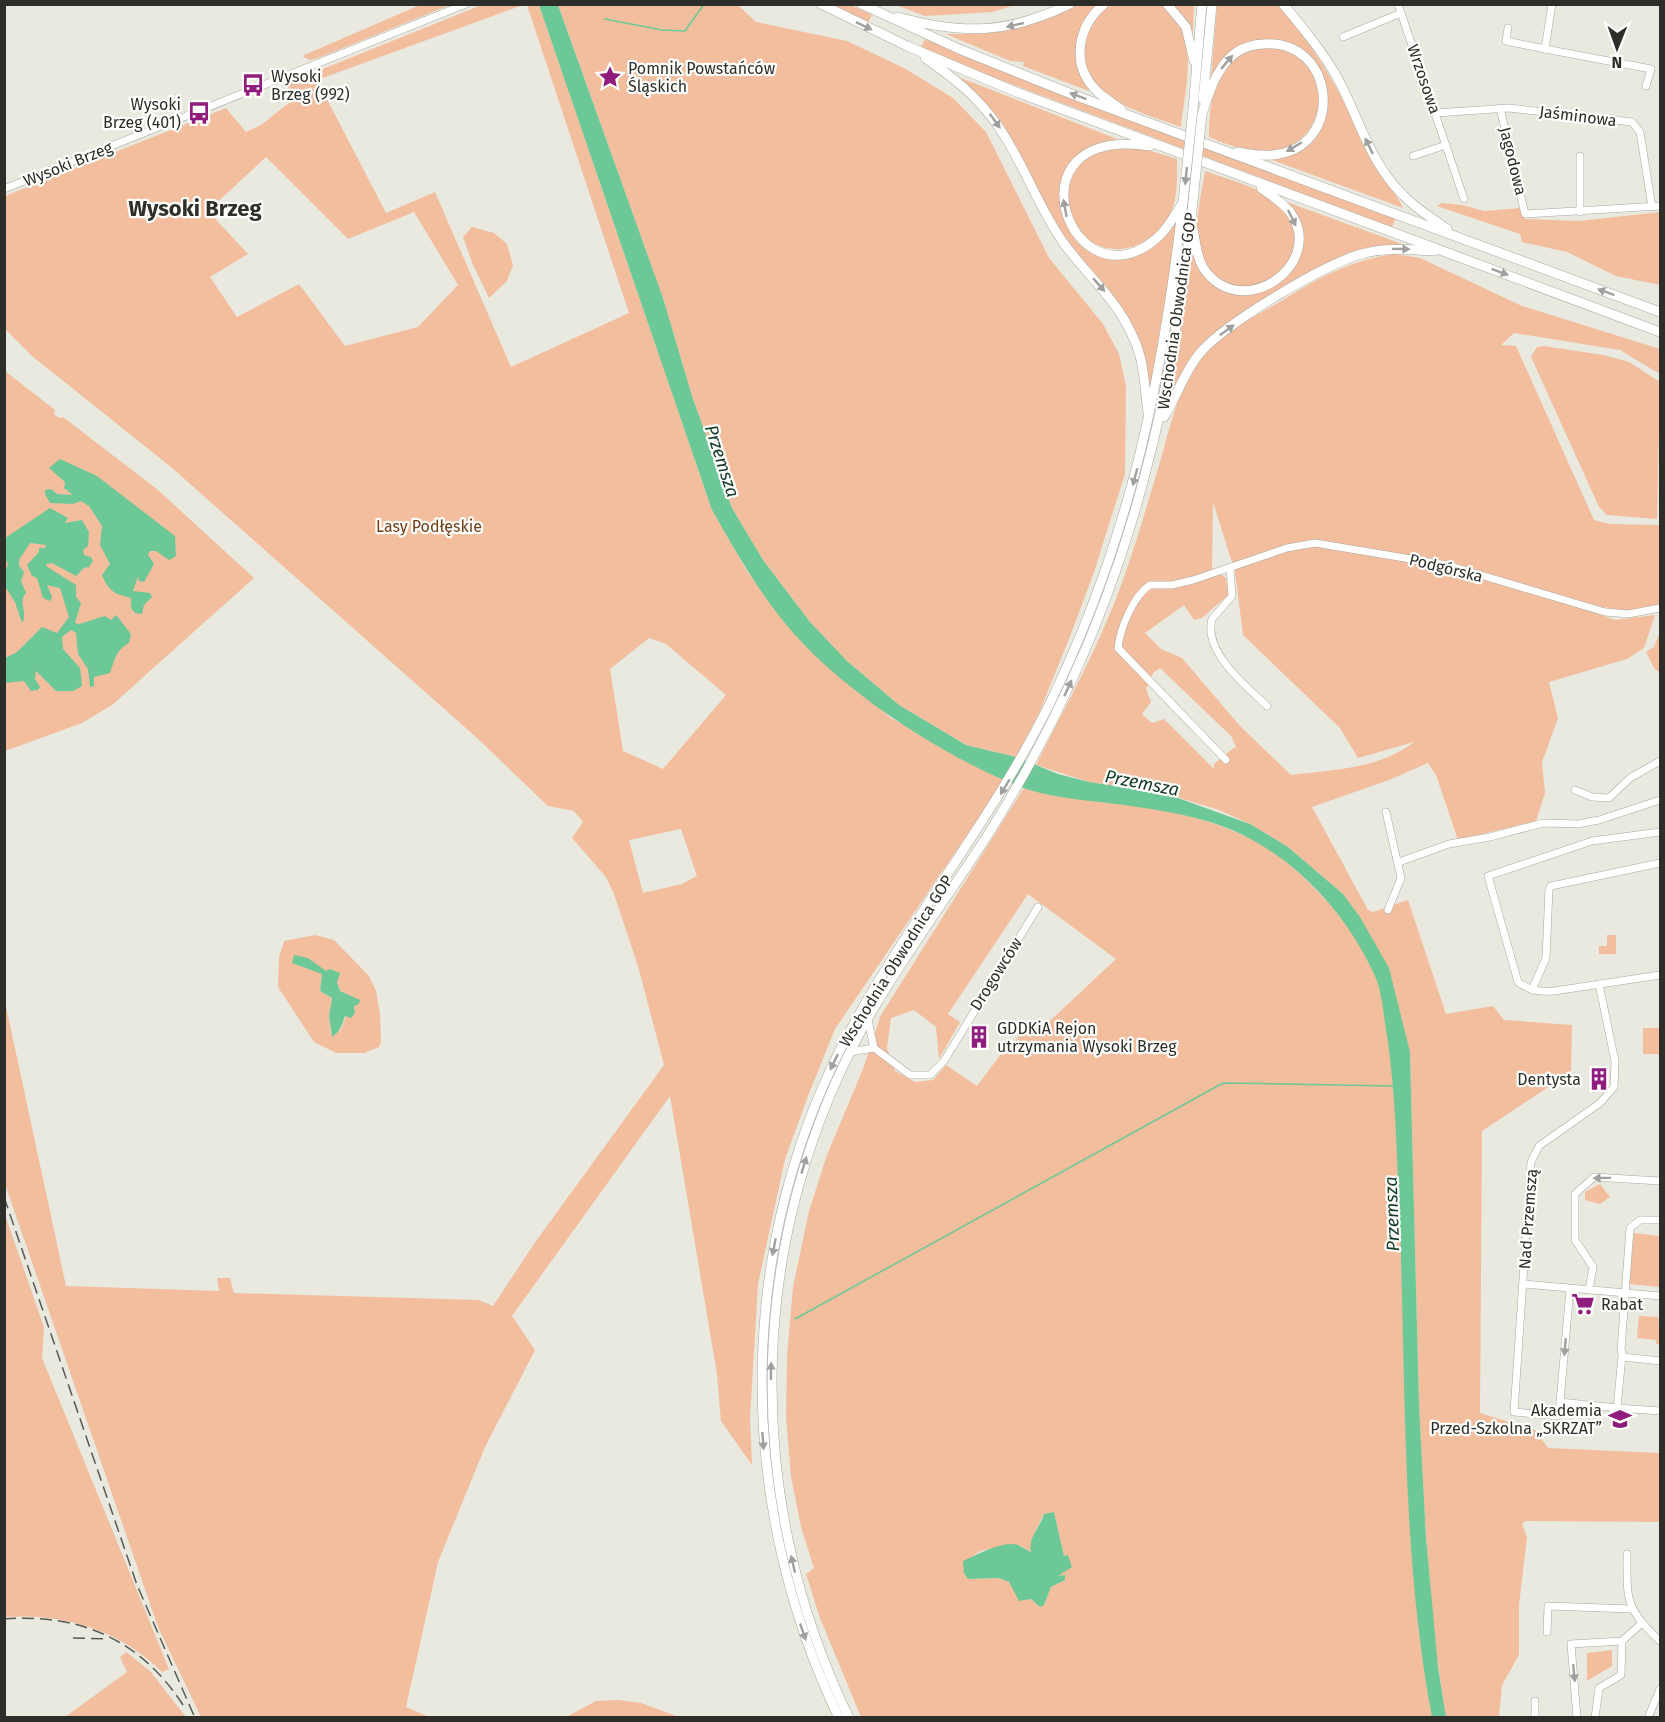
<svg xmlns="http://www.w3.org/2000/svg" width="1665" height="1722" font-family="'Fira Sans',sans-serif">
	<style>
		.green { fill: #f2be9e; fill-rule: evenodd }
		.water { fill: #6cc896 }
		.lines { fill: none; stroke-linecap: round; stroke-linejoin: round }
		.stream { stroke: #6cc896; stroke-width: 1.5 }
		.minor-casing { stroke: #a9a89f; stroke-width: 8 }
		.highway-casing { stroke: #a9a89f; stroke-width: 10 }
		.minor { stroke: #fff; stroke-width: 7 }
		.highway { stroke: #fff; stroke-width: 9 }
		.rail { stroke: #595954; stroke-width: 1.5; stroke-dasharray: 12 6; stroke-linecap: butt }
		.highway-bridge-casing { stroke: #a9a89f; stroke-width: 10; stroke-linecap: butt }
		.highway-bridge { stroke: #fff; stroke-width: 9 }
		.oneway { fill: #a0a09f }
		.labels { text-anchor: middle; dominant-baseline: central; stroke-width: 4.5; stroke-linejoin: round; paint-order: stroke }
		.poi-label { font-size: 16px; fill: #2d2d29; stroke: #fffffe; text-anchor: start }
		.street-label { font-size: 16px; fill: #2d2d29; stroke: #fffffe }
		.park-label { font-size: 16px; fill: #6d3b14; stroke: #fffffe }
		.water-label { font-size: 18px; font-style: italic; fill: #143b27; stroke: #fffffe }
		.district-label { font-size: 22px; font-weight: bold; fill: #2f2f27; stroke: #fffffe }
	</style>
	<rect width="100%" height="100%" fill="#e9e9df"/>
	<g class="green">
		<path d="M484,4L523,5L317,80L386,213L435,192L511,367L629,313L527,5H539L712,510L747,571L797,637L891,718L1005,779L835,1029L808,1096L785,1159L758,1284L750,1418L752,1465L721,1421L717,1374L670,1096L512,1316L535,1350L485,1447L438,1562L406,1707L429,1717H201L158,1627L5,1184L4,997L66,1286L219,1291L217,1278H230L234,1293L479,1300L493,1306L536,1241L664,1065L638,966L614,894L606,877L572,838L583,822L574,811L548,806L476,737L171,467L32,356L5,329V196L226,108L246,132L261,125L290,102L288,83ZM266,157L348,239L414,212L458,285L418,327L345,346L299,284L237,317L210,277L248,254L208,211ZM649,638L666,644L726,695L663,769L623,751L610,669ZM681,829L697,876L682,884L643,893L629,840Z"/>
		<path d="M420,5H450L318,58L310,60L302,56Z"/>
		<path d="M558,5H738L756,22L847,41L904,68L953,98L986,132L1049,258L1103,324L1119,354L1126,386L1125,474L1094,572L1071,634L1039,713L1016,757L966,745L899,705L847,661L810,622L763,560L732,508L692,396L663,298Z"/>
		<path d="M830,5H851L872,15L868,23Z"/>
		<path d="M896,5V4L1015,5L992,12L925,16Z"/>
		<path d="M1078,5H1098C1080,21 1070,46 1079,71C1082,78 1088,85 1089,91L1023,66L1024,62L1010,61L946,34H978L1020,28Z"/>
		<path d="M1108,5H1161C1202,29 1185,89 1181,127C1143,113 1081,98 1084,48C1085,31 1095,15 1108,5Z"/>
		<path d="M1172,5H1194L1193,33L1183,15Z"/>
		<path d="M1217,5H1279C1326,60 1350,114 1384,177C1390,188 1398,197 1403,208L1269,159L1287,155L1326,114L1327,91L1318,67L1308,55L1289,44L1257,40L1247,44L1211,80Z"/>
		<path d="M925,39L1074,99L1396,218L1392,227L982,73L921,47Z"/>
		<path d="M1259,47C1266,47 1276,46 1282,48C1341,66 1326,154 1263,152C1245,151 1225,144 1209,137C1209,109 1212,79 1233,57C1238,52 1252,49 1259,47Z"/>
		<path d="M956,76L1117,139C1105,141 1087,146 1079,155C1055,181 1053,226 1085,246C1096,253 1118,253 1131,255L1175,219L1178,224L1150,388L1139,343L1057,230L1014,147Z"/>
		<path d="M1102,149H1145L1177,159C1177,176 1178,193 1172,210C1168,222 1160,231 1150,238C1099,273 1047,219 1076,168C1081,160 1094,154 1102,149Z"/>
		<path d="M1205,171C1229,180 1265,188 1283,207C1304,229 1297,269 1271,282C1249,293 1219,286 1205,266C1189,241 1201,198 1205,171Z"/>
		<path d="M1287,202L1402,244L1335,261L1203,345L1169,405L1166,404L1193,242L1208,278L1255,292L1297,261L1292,208Z"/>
		<path d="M1441,203L1462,205L1484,211L1521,208L1525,219L1579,221L1660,212V285L1616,276L1567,252L1522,242L1520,234L1437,206Z"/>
		<path d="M472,227L494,233L507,244L513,265L507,281L489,298L473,265L463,237Z"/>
		<path d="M1395,254L1420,258L1522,306L1660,349V374L1620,350L1514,333L1501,345L1516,346L1594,520L1610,524L1660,525V605L1630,611L1601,607L1533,589L1615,620L1655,615L1644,648L1627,659L1549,682L1558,718L1542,762L1545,793L1536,821L1458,840L1436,775L1428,763L1389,780L1312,807L1368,910L1373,912L1408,900L1446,1014L1493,1006L1504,1020L1572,1025L1571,1072L1482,1131L1480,1413L1535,1430L1548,1448L1660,1453V1522L1526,1521L1522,1524L1527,1537L1519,1605V1655L1502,1685L1499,1717H1446L1435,1645L1426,1538L1419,1404L1410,1052L1343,894L1288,847L1250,824L1219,810L1167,794L1089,782L1036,765C1067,703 1100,645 1123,580C1137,541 1148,502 1160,462C1170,428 1177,391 1199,361C1219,334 1254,317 1283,300C1318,278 1353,259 1395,254ZM1213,502L1235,572L1243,635L1340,728L1358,758L1414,742C1379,769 1333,770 1291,775L1240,726L1182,658L1161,649L1145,633L1184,605L1194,620L1202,618L1228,595L1226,578L1212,568ZM1160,668L1231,736L1238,751L1235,747L1214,764V769L1164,719L1152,723L1142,714L1151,702L1146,689L1153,673Z"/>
		<path d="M1544,346L1603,355L1629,362L1660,382L1657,519L1607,515L1599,507L1531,357L1537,347Z"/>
		<path d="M5,371L55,410L54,414L59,418L63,417L158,490L254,578L112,705L82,723L5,751Z"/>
		<path d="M1660,632V673L1654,668L1646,652L1654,647Z"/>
		<path d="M1024,788C1102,803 1191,804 1262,845C1304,870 1362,933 1377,980C1396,1039 1395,1114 1398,1175C1404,1300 1406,1426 1413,1551L1417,1614L1432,1717H861L820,1618L806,1574L814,1568L801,1527L791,1477L786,1417L787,1356L793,1287L809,1211L827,1155L863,1069L881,1015ZM1028,894L1116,959L1037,1033L1023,1028L1014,1043L1010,1042L977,1086L946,1065L933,1080L915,1082L895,1071L887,1048L891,1018L914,1010L936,1027L939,1059L960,1022L948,1014ZM1054,1512L1064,1557L1067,1555L1063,1571L1056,1578L1064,1575L1065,1580L1051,1587L1044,1605L1040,1607L1031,1599L1019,1600L1009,1582L999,1578L968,1579L972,1557L980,1551L1009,1545H1019L1031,1552L1035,1532L1044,1514Z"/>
		<path d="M315,935L334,940L369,976L376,991L380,1014L381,1042L379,1047L364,1053H336L314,1042L278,987L279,958L284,941ZM318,966L337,982L340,991L353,998L341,1029L334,1036L331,1034L329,1016L332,998L320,991L322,974Z"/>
		<path d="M1607,935H1616V954H1599V946H1607Z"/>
		<rect x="1643" y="1028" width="17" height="26"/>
		<path d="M1600,1184L1610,1197L1600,1204L1585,1200V1192Z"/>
		<path d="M4,1212L44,1327L42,1358L169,1669L162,1672C120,1630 64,1613 5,1617Z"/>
		<path d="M1634,1233L1660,1236V1287L1629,1284Z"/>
		<path d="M1658,1314L1660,1344H1656V1340L1637,1338L1639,1316L1658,1317Z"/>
		<path d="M1612,1650V1666L1587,1681V1653Z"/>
		<path d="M126,1652L150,1671L186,1717H65L127,1672L120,1657Z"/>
		<path d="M619,1700L641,1703L679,1717H566L596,1701Z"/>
	</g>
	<g class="water">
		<path d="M539,5H558L663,298L692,396L732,508L763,560L810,622L847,661L899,705L966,745L1016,757L1058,774L1089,782L1167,794L1250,824L1288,847L1343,894L1360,917L1389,968L1410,1052L1419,1404L1426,1538L1438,1667L1446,1717H1432C1399,1542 1407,1360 1398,1182C1396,1129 1394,1076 1385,1023C1383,1008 1381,990 1375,976C1344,907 1283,844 1210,822C1184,814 1158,810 1131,806C1098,801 1052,799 1021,787C946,758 850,696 796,636C762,598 737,554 712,510Z"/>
		<path d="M60,459L97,476L175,536L176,556L169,560L156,551H150L148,555L154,564L144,582L139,581L138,576L133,591L150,593L152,597L144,605L142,614L135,613L131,608V598C115,594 109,592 102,575L110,564L100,545L102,526L89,506L81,501L73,504L50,503L45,494V490L51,489L57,494L73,495L64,488L65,482L49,468Z"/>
		<path d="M50,508L68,518L65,523L82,520L89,532L88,546L83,550L84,555L91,557L93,561L89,567L84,568L76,576L52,563L47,564L46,566L76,585V597L81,603L75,623L79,624L105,616L111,620L116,615L131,634L129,643C116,650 115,659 110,673L94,677V686L90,687L88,669L78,654L76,633L71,630L62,637L63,649L80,668L82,686L73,691H56L36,671L35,679L40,687L38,690L31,691L24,681L5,683V658L17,652L42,627L57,633L69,617L60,588L47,585L52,597L50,601L43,598L37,578L32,576L27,565L39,552V548H45L46,545L30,543L19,560V566L24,572L21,581L26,593C17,602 29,614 22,623L15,602L6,588L5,570L8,565L5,557V538Z"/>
		<path d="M294,955L308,958L326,971L330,969L340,973L337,982L340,991L360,1000L359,1004L354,1006L355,1013L351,1018L345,1016C342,1025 340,1032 332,1037L329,1016L332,998L320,991L322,974L292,963Z"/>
		<path d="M1054,1512L1064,1556L1068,1555L1072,1567L1058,1576L1065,1575V1580L1051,1587L1044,1605L1040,1607L1031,1599L1019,1601L1009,1582L999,1578L968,1579L964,1573L963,1561C977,1555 1003,1540 1018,1545C1023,1547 1026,1550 1031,1552C1028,1537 1040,1528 1044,1514Z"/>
	</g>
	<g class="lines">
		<g class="stream">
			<path d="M762,4L763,5"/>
			<path d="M605,19L662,30L685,31L704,4"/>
			<path d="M795,1319L1223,1083L1393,1086"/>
		</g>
		<g class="minor-casing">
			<g id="minor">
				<path d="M1398,4L1464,199"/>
				<path d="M1508,28L1506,41L1545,49L1552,4"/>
				<path d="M1343,37L1401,13"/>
				<path d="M1545,49L1651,69L1646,86"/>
				<path d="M1500,108L1525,214L1660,206"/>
				<path d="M1436,113L1509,108L1632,122L1640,132L1652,207"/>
				<path d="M1413,156L1446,145"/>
				<path d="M1580,156V212"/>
				<path d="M4,189L466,4"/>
				<path d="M1230,567L1232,596L1212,619C1203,652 1246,686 1267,706"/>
				<path d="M1226,760L1118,648C1120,629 1133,596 1150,585H1172L1193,580L1287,548L1315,543L1447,565L1605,612L1628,614L1660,608"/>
				<path d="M1575,790L1592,797L1609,798L1630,778L1660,761"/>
				<path d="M1386,812L1401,878L1388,910"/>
				<path d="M1660,832L1592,841L1488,876L1518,982C1530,991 1540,992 1554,991L1660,975"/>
				<path d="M1399,862L1449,844L1490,837L1543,823L1578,824L1599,820L1660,800"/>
				<path d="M1532,990L1546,958L1549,889L1551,886L1660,863"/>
				<path d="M868,1020L874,1048L910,1075H930L944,1061L1038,907"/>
				<path d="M850,1052L874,1048"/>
				<path d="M1660,1220H1640L1630,1228L1621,1350L1623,1357L1660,1361"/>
				<path d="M1523,1284L1660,1296"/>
				<path d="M1570,1289L1560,1402L1617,1408"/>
				<path d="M1589,1290L1593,1267L1575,1240V1194L1594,1177L1660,1181"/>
				<path d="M1622,1356L1617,1408L1660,1411"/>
				<path d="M1560,1402L1559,1416L1514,1412L1531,1162L1539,1146L1600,1103L1614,1087L1615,1061L1599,984"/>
				<path d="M1627,1554C1627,1601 1625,1608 1660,1641"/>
				<path d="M1547,1632L1548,1606L1631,1609"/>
				<path d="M1535,1701V1718"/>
				<path d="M1577,1718L1571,1644L1622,1641L1642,1623"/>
				<path d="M1595,1718L1599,1688L1621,1675L1622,1641"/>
				<path d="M1648,1718L1660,1689"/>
			</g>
		</g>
		<g class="highway-casing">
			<g id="highway">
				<path d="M821,4L907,46L1019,93L1660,332"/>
				<path d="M861,4L959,49L1074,95L1660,312"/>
				<path d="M1104,4C1077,27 1070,66 1098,92C1104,98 1113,103 1121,109"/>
				<path d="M1167,4L1186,27L1194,61"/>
				<path d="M1283,4C1303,28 1323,52 1338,79C1359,118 1370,163 1403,195C1416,209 1432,218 1447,229"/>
				<path d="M898,17C963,35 1008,34 1070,4"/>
				<path d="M925,58C953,77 978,97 998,126C1024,163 1038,208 1065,245C1088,276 1118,301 1133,337C1145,362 1144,386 1148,412"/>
				<path d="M1203,100L1212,4"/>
				<path d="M1193,109L1202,4"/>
				<path d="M1202,114C1207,100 1211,84 1219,72C1229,54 1243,45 1263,44C1334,38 1346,142 1279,154C1265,157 1251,154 1237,152"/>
				<path d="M1150,146C1002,124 1072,312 1157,238C1168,229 1174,216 1182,204"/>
				<path d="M1193,229C1196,242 1196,257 1204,269C1243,324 1327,263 1290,212C1282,202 1271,195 1261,188"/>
				<path d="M1164,417C1177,396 1184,372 1200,353C1224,324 1327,262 1365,253C1388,247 1410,250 1434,251"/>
				<path d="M839,1718C734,1500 735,1242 851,1029C912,916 993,819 1050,703C1130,538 1162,383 1183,202"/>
				<path d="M849,1718C741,1495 746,1234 868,1018C905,954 949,895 989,833C1020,784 1047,734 1071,682C1144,524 1176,364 1194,192"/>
			</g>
		</g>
		<use href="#minor" class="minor"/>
		<use href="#highway" class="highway"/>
		<g class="rail">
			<path d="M4,1197L137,1585L195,1718"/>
			<path d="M4,1619C80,1613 141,1640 183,1705"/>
			<path d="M73,1638L109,1639"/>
		</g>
		<g class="highway-bridge-casing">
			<g id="highway-bridge">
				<path d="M1194,192L1202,114"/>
				<path d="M1183,202L1193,109"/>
			</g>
		</g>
		<use href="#highway-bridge" class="highway-bridge"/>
	</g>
	<defs><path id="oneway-solid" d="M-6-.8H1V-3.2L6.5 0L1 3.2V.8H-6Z" transform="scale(1.5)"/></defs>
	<g class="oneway">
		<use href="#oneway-solid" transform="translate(1015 25) rotate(167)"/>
		<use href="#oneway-solid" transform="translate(864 26) rotate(26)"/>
		<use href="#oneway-solid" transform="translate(1227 62) rotate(-50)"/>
		<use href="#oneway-solid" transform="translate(1078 96) rotate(-159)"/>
		<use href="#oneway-solid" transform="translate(995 121) rotate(54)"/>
		<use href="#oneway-solid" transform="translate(1369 146) rotate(-116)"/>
		<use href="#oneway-solid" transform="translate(1294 147) rotate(149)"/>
		<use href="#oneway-solid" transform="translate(1186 176) rotate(96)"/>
		<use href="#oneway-solid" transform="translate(1065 208) rotate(-100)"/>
		<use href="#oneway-solid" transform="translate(1292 218) rotate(64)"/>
		<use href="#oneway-solid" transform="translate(1401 249) rotate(1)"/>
		<use href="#oneway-solid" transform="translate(1500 272) rotate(20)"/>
		<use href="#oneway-solid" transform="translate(1099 285) rotate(49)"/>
		<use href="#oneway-solid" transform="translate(1606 292) rotate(-160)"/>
		<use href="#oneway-solid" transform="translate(1227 330) rotate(-36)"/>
		<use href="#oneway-solid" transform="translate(1135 477) rotate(105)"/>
		<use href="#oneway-solid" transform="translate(1068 688) rotate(-65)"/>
		<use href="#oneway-solid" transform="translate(1005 787) rotate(121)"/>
		<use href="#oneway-solid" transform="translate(834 1062) rotate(116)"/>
		<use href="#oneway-solid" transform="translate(804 1165) rotate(-73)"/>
		<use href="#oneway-solid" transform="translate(1602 1178) rotate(179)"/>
		<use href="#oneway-solid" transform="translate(774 1247) rotate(101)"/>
		<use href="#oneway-solid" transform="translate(1565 1347) rotate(95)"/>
		<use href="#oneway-solid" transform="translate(771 1371) rotate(-89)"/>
		<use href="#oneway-solid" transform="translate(763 1441) rotate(86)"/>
		<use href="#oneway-solid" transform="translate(793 1564) rotate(-103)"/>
		<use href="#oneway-solid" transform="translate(803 1632) rotate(71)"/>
		<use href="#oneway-solid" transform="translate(1574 1673) rotate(85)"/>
	</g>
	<defs>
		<g id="sight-bare" transform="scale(1.8)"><path d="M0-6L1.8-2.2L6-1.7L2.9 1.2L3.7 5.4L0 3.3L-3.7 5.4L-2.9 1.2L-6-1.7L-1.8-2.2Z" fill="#901d7d" stroke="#fffffe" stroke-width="2.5" paint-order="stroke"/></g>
		<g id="bus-bare" transform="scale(1.8)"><path d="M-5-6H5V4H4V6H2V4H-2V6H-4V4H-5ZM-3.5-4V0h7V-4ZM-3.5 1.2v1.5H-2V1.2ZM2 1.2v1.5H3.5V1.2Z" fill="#901d7d" stroke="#fffffe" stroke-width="2.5" paint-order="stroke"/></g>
		<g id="building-bare" transform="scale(1.8)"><path d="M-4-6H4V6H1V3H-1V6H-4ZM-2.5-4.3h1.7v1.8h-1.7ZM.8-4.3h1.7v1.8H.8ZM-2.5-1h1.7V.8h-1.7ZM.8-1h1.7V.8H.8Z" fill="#901d7d" stroke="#fffffe" stroke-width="2.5" paint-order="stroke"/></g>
		<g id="supermarket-bare" transform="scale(1.8)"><path d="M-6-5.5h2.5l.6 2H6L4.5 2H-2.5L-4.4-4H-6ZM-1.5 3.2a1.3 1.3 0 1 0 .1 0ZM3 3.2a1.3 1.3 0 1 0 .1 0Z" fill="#901d7d" stroke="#fffffe" stroke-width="2.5" paint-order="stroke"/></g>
		<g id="school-bare" transform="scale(1.8)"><path d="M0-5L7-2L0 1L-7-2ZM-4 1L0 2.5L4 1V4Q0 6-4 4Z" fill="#901d7d" stroke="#fffffe" stroke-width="2.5" paint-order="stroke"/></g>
	</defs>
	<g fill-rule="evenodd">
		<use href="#sight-bare" x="610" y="77"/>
		<use href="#bus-bare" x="253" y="85"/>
		<use href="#bus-bare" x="199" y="113"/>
		<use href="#building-bare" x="979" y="1037"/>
		<use href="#building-bare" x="1599" y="1079"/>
		<use href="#supermarket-bare" x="1583" y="1304"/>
		<use href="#school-bare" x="1620" y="1419"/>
	</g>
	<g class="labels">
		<g class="poi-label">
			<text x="628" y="68">Pomnik Powstańców<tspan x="628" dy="18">Śląskich</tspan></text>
			<text x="271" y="76">Wysoki<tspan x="271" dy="18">Brzeg (992)</tspan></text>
			<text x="181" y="104" text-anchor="end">Wysoki<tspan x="181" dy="18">Brzeg (401)</tspan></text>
			<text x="997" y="1028">GDDKiA Rejon<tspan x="997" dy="18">utrzymania Wysoki Brzeg</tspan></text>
			<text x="1581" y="1079" text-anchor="end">Dentysta</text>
			<text x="1601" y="1304">Rabat</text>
			<text x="1602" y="1410" text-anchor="end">Akademia<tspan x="1602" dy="18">Przed-Szkolna „SKRZAT”</tspan></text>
		</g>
		<g class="street-label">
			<text transform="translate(1424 79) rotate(71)">Wrzosowa</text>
			<text transform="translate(1578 116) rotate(7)">Jaśminowa</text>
			<text transform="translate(1513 161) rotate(76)">Jagodowa</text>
			<text transform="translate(68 164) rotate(-22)">Wysoki Brzeg</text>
			<text transform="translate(1177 311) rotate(-82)">Wschodnia Obwodnica GOP</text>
			<text transform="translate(1446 568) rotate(14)">Podgórska</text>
			<text transform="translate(896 961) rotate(-58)">Wschodnia Obwodnica GOP</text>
			<text transform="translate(996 974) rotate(-58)">Drogowców</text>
			<text transform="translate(1528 1219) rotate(-86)">Nad Przemszą</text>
		</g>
		<g class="park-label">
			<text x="429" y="526">Lasy Podłęskie</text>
		</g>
		<g class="water-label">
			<text transform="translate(722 461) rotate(72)">Przemsza</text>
			<text transform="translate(1142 783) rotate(11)">Przemsza</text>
			<text transform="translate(1392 1214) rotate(-92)">Przemsza</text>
		</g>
		<g class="district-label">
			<text x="195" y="208">Wysoki Brzeg</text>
		</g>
	</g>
	<rect width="1665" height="1722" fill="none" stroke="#2d2d29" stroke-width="12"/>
	<g transform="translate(1617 48) rotate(181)" stroke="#fffffe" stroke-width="4.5" paint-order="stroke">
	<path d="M0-4.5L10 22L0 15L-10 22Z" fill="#2d2d29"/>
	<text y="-9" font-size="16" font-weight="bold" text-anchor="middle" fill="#2d2d29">N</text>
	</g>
</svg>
